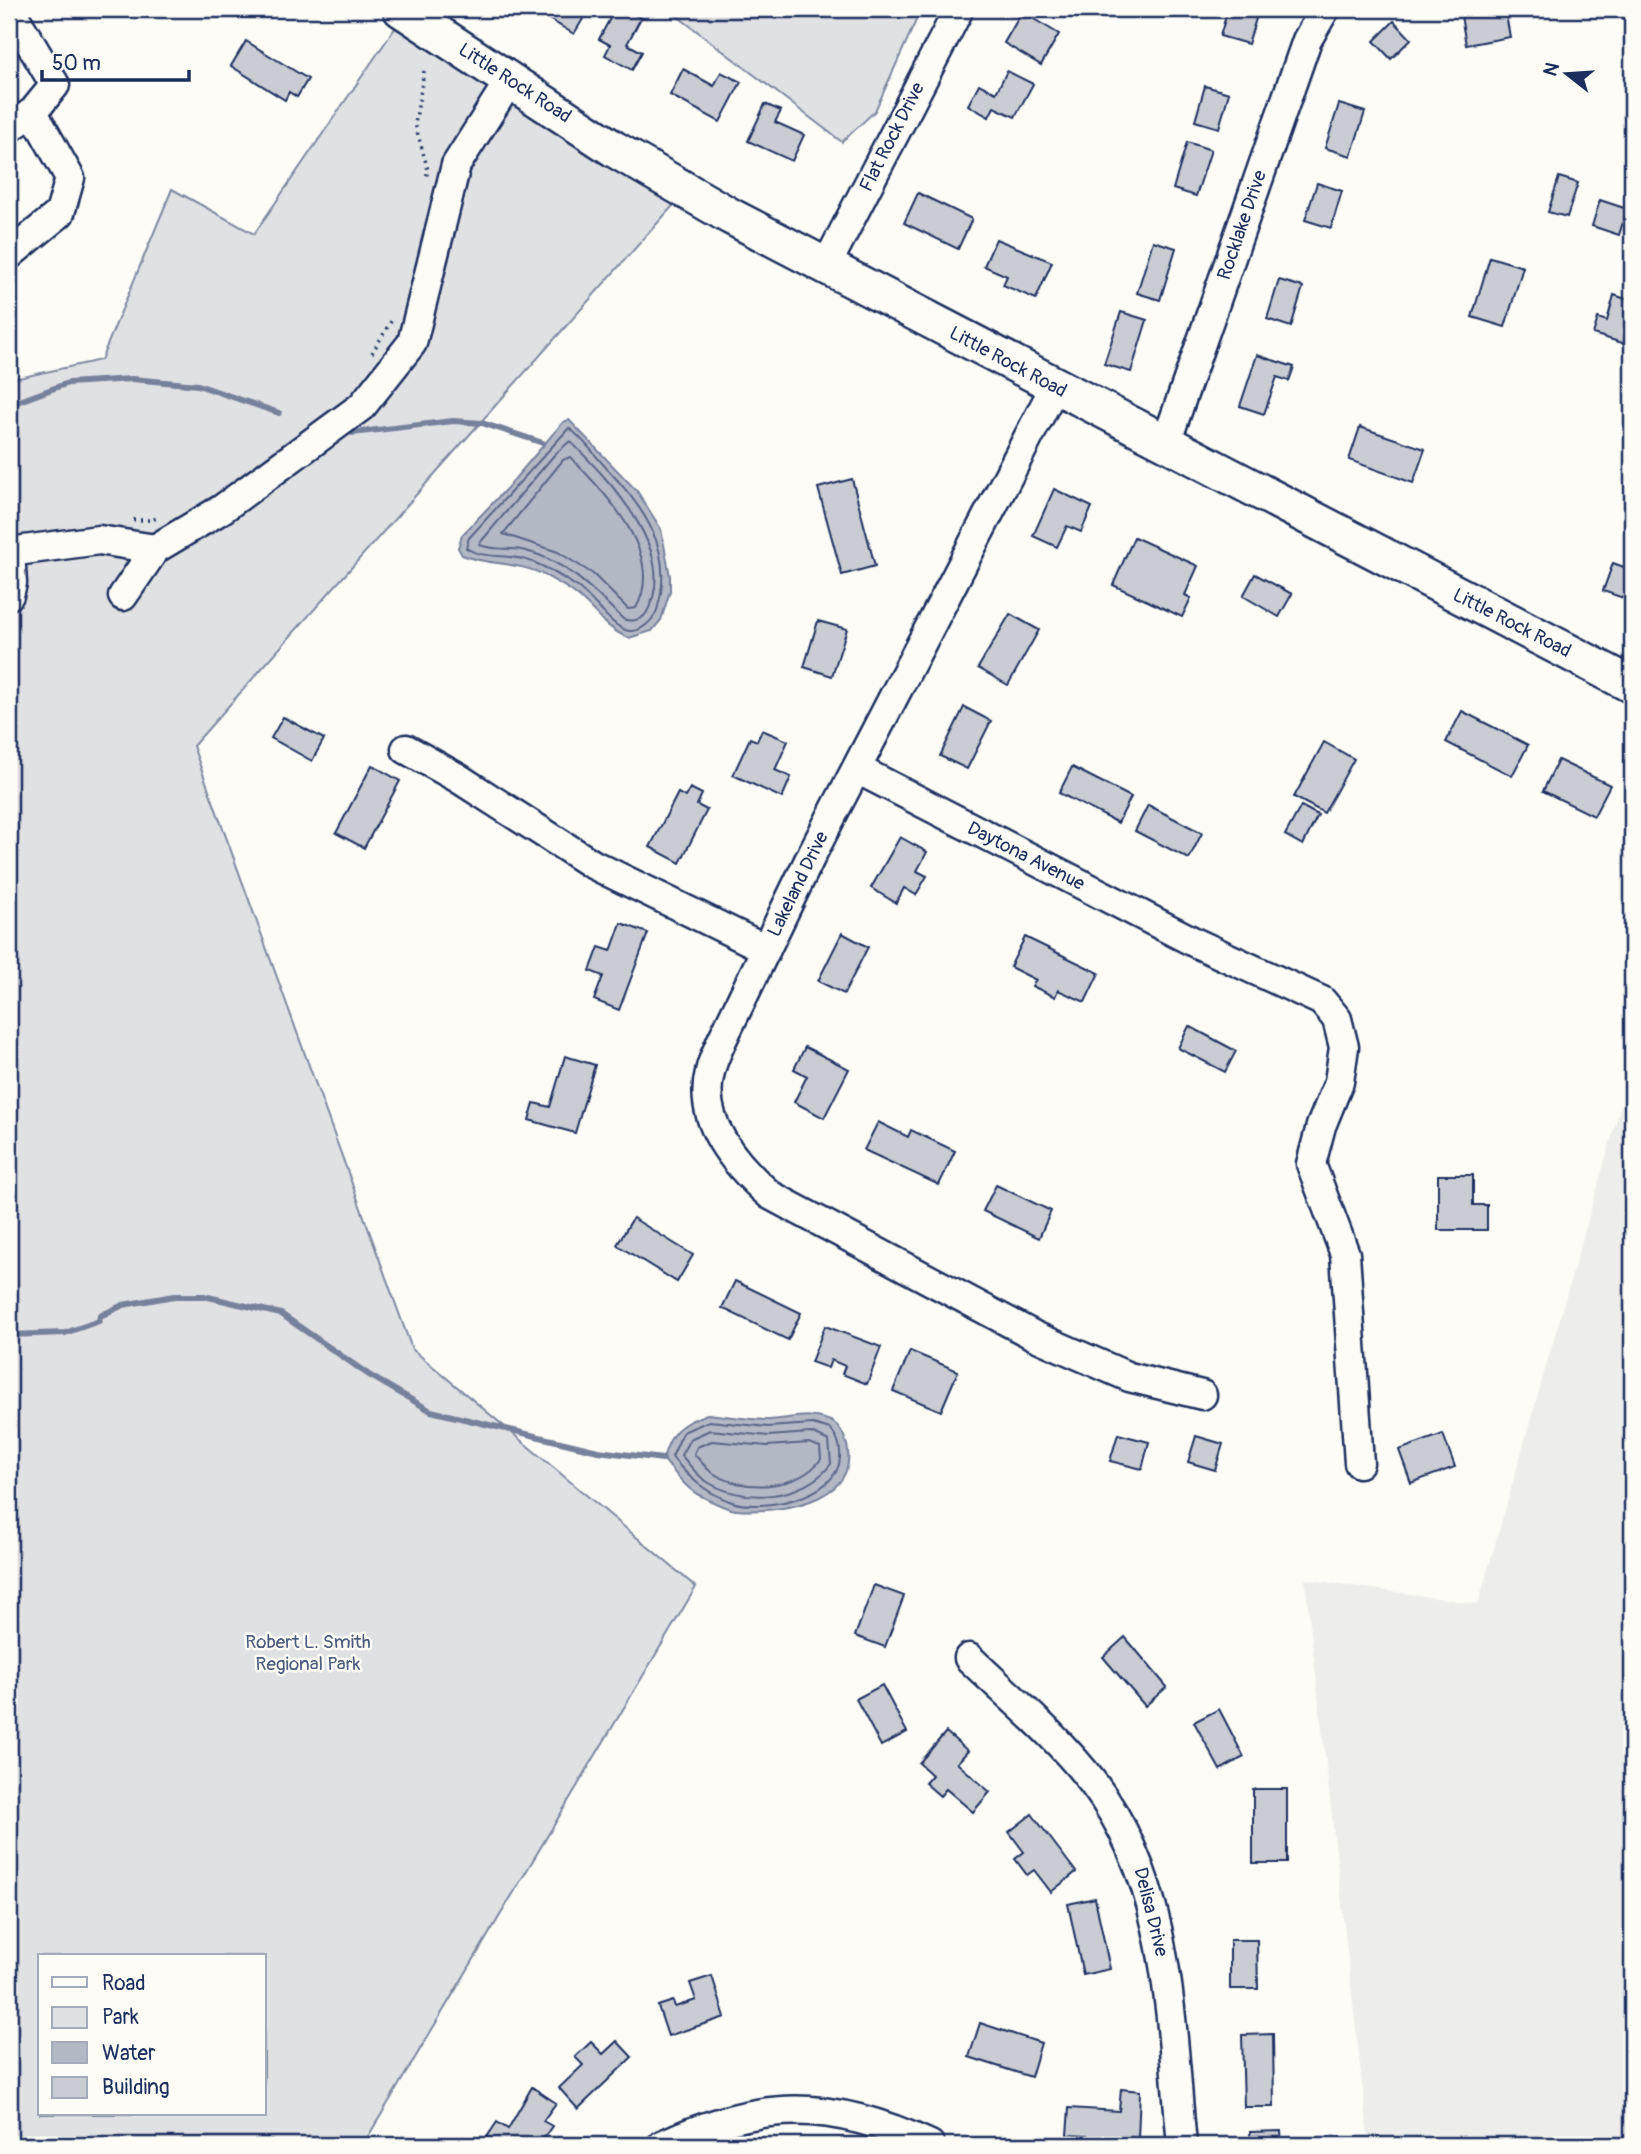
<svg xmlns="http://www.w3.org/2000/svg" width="1641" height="2154" font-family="Pangolin,sans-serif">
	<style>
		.built { fill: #edeeec }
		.green { fill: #e0e1e3; stroke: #7e88a0; stroke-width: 2; fill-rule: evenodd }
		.water { fill: #b3b8c5; stroke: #76819c; stroke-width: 2 }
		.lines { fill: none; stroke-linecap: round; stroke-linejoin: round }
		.shore { stroke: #586687; stroke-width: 2 }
		.stream { stroke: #76819c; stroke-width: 6 }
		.building { fill: #c9ccd3; stroke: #1b2f5e; stroke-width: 2 }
		.minor-casing { stroke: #1b2f5e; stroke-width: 33 }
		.major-casing { stroke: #1b2f5e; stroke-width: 40 }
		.path { stroke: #1b2f5e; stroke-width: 3.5; stroke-dasharray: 2 5; stroke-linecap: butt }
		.minor { stroke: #fdfcf7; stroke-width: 28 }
		.major { stroke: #fdfcf7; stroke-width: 35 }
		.labels { text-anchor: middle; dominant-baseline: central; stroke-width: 5; stroke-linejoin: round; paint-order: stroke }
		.street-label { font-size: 19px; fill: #1b2f5e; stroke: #fdfcf7 }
		.park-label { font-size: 19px; fill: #4c5c7f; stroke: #fdfcf7 }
	</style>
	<rect width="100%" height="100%" fill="#fdfcf7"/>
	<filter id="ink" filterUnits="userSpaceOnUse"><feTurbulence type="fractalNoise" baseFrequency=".0143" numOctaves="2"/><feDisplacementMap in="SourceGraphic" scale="14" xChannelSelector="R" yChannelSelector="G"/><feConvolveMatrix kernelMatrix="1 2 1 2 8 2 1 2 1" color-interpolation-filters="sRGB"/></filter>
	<g filter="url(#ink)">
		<path class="built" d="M1632,1066V2145H1369L1305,1579L1478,1604Z"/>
		<g class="green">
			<path d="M668,9H917L919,14L875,111L842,142Z"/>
			<path d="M406,12L686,191L193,746L412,1349L696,1587L363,2145H9V380L101,360L172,189L254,234ZM40,1956H264V2114H40Z"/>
		</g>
		<g class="water">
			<path d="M569,420L637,491L661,529L670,576V591L661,620L652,631L629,638C605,629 594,608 574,593C566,587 555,581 546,576C519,561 489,566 462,555L458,548L462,535L507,488L563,422Z"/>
			<path d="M707,1414C726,1416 746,1419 766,1420C788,1420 812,1410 834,1423C841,1427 845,1438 847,1445C860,1504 775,1513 736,1510C724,1509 707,1499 697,1494C684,1487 673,1470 663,1459C671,1429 680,1425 707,1414Z"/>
		</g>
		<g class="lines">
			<g class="shore">
				<path d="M569,428C581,437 592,451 602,463C642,506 676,548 657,610C653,621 641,632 629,631C612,629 591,595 576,586C559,575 542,564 523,559C504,554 483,559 466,548L469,538Z"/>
				<path d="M570,441C609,480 680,552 647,612C642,621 630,622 623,619C594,591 566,561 526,551C512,547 489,551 479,544L555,454Z"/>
				<path d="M570,457C605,492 666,555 636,608L628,609L593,574L558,552L503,534L563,460Z"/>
				<path d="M709,1421L768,1427L813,1424L830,1429C838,1438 841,1446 840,1458C838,1498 761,1512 732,1502C706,1493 689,1478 672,1457L683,1432Z"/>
				<path d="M710,1430L768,1436L811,1433L829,1441L831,1464C804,1500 741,1506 703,1479C695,1473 688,1463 681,1455L690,1439Z"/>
				<path d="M712,1441L767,1446L809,1443L820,1447L821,1459C799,1491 740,1493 710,1471C704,1466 699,1459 694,1454L697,1447Z"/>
			</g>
			<g class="stream">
				<path d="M9,405L68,383L132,379L198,385L279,413"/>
				<path d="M352,433L453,421L482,423L543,443"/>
				<path d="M9,1335L65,1333L99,1321L100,1316L123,1305L174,1296H204L281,1314L369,1375L431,1411L598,1451L663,1459"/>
			</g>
		</g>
		<g class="building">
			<path d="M541,9H589L574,34L539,13Z"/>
			<path d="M615,9H623L641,18L627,44L642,52L632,70L605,55L610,45L599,39Z"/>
			<path d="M1228,9H1259L1248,44L1220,36Z"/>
			<path d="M1470,9H1505L1510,37L1466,45L1460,10Z"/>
			<path d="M1022,12L1059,34L1041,65L1004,43Z"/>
			<path d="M1394,21L1411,39L1391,59L1374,41Z"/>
			<path d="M246,41L308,79L297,97L289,92L285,100L231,66Z"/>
			<path d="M683,69L714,86L721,72L741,82L720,122L670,95Z"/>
			<path d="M1007,71L1033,84L1015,117L994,107L989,117L968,105L979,84L996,93Z"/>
			<path d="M1205,86L1229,93L1219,128L1195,121Z"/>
			<path d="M765,104L781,111L775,122L804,135L792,161L748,141Z"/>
			<path d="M1339,104L1365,112L1351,156L1325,148Z"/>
			<path d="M1187,142L1211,150L1196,196L1173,189Z"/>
			<path d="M1559,177L1578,183L1567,217L1548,212Z"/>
			<path d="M1317,183L1342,191L1331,228L1305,220Z"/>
			<path d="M918,193L972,219L958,249L904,223Z"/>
			<path d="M1600,200L1627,209L1619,235L1592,226Z"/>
			<path d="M996,239L1052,262L1036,299L1003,285L1007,276L984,266Z"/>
			<path d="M1153,241L1176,248L1160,300L1137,293Z"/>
			<path d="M1490,257L1523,267L1505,327L1472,317Z"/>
			<path d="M1279,280L1303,287L1291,327L1267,319Z"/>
			<path d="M1614,295L1632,301V346L1593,334L1598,318L1607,321Z"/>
			<path d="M1121,312L1147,320L1131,372L1104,364Z"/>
			<path d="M1257,355L1294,367L1289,381L1277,377L1264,414L1240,406Z"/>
			<path d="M1360,427L1425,449L1413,483L1349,460Z"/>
			<path d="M852,479L875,566L842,575L818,488Z"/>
			<path d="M1054,489L1092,507L1081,532L1067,526L1057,547L1033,536Z"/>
			<path d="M1134,537L1198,566L1185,595L1191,598L1182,617L1113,585Z"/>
			<path d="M1613,563L1632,570V601L1603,591Z"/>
			<path d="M1255,574L1292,594L1279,617L1243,596Z"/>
			<path d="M1010,614L1039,630L1008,685L978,668Z"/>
			<path d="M818,621L847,629L832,676L804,667Z"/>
			<path d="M964,707L991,721L967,769L940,756Z"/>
			<path d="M1462,711L1528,745L1512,776L1446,742Z"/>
			<path d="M283,717L324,739L312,761L271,738Z"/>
			<path d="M762,730L788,741L775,770L791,777L782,798L733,775L750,738L757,741Z"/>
			<path d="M1324,742L1354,759L1324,813L1294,797Z"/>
			<path d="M1558,760L1610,785L1594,816L1543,791Z"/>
			<path d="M372,765L400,781L364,848L336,833Z"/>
			<path d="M1072,767L1131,797L1118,823L1059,793Z"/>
			<path d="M690,788L702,794L697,805L707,810L680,863L650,847L678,793L685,797Z"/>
			<path d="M1148,805L1202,833L1189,859L1135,831Z"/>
			<path d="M1301,806L1318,815L1303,845L1285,835Z"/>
			<path d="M900,837L927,852L917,871L927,876L916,895L904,888L896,903L871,888Z"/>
			<path d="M621,923L648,933L619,1010L594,1000L603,976L590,971L599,947L611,951Z"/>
			<path d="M842,933L868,947L844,994L818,981Z"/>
			<path d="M1025,937L1099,973L1085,1002L1058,990L1055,997L1032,986L1036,980L1010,967Z"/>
			<path d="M1189,1026L1236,1051L1225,1072L1178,1048Z"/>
			<path d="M805,1047L849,1069L824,1118L794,1102L807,1076L794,1069Z"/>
			<path d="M565,1056L595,1065L575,1133L529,1120L534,1103L550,1107Z"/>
			<path d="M878,1122L908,1137L911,1130L955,1151L939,1185L864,1150Z"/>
			<path d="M1438,1175H1473V1205H1487V1230H1438Z"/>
			<path d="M996,1185L1051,1211L1039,1238L983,1211Z"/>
			<path d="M633,1218L693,1255L677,1282L617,1245Z"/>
			<path d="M735,1281L801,1313L788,1340L722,1308Z"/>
			<path d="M825,1326L881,1347L867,1384L842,1374L845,1366L831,1360L828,1368L811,1362Z"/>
			<path d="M910,1351L958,1371L941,1411L893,1391Z"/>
			<path d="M1118,1434L1149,1442L1142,1469L1110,1461Z"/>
			<path d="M1443,1434L1455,1467L1411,1483L1399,1450Z"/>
			<path d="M1196,1436L1223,1444L1215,1470L1188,1462Z"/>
			<path d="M874,1585L904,1596L885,1647L855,1636Z"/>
			<path d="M1125,1637L1167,1687L1145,1706L1103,1657Z"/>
			<path d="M882,1685L907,1732L881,1746L856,1699Z"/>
			<path d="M1219,1709L1244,1757L1220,1770L1194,1722Z"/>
			<path d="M946,1732L968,1751L957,1763L990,1792L973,1812L946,1789L940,1796L925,1783L932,1775L919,1763Z"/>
			<rect x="1253" y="1789" width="34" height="74"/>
			<path d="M1032,1814L1076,1872L1051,1892L1034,1870L1027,1875L1015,1859L1024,1852L1009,1832Z"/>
			<path d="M1095,1898L1110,1969L1083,1975L1068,1904Z"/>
			<path d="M1230,1940H1257L1258,1989H1230Z"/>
			<path d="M712,1976L725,2017L668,2036L658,2006L673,2001L675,2007L696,2000L690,1983Z"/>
			<path d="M980,2023L1041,2043L1031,2077L969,2057Z"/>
			<path d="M1273,2034L1274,2107H1244L1242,2035Z"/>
			<path d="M617,2041L632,2057L578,2109L559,2088L583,2065L575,2057L591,2042L603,2054Z"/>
			<path d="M532,2087L556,2103L543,2121L552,2126L539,2145H492L485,2140L497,2122L508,2129Z"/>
			<path d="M1121,2089L1140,2091L1138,2139L1067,2135L1069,2108L1119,2111Z"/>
			<path d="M1281,2131L1282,2145H1251L1250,2132Z"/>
		</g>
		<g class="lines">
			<g class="minor-casing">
				<g id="minor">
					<path d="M9,128L33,112L55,85L10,9"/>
					<path d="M9,255L60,213L70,178L33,112"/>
					<path d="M826,266L959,9"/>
					<path d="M1055,386L813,852L722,1040C718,1050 712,1061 710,1072C697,1122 736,1165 770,1195L1035,1336L1129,1377L1202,1395"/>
					<path d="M1166,443L1307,40L1325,9"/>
					<path d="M9,552L99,540L155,549"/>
					<path d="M9,595L12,583L10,552"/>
					<path d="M123,596L155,549L222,509L362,406L412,343L456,165L510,80"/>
					<path d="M406,749L458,778L592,864L766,949"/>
					<path d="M857,769L1196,943L1322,1001L1337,1019L1344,1047L1339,1082L1321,1126L1311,1164L1345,1254L1359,1463"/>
					<path d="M969,1658C1011,1698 1058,1737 1093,1783C1172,1887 1170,2021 1182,2145"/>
					<path d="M662,2145C760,2099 832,2099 930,2145"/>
				</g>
			</g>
			<g class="major-casing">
				<path id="major" d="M401,9L614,149L730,216L1632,685"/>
			</g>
			<g class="path">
				<path d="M424,71L415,124L428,170L426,178"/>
				<path d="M372,353L393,318"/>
				<path d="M133,520H152L159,517"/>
			</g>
			<use href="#minor" class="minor"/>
			<use href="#major" class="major"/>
		</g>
	</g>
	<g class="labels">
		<g class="street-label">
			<text transform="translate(515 83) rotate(33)">Little Rock Road</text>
			<text transform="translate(892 137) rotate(-63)">Flat Rock Drive</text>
			<text transform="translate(1242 225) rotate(-71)">Rocklake Drive</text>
			<text transform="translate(1008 362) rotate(28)">Little Rock Road</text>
			<text transform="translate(1512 623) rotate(27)">Little Rock Road</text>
			<text transform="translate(1026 856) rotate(27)">Daytona Avenue</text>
			<text transform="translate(798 884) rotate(-64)">Lakeland Drive</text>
			<text transform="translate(1151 1912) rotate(76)">Delisa Drive</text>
		</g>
		<g class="park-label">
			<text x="308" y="1642">Robert L. Smith<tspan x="308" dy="22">Regional Park</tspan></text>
		</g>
	</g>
	<rect width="1641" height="2154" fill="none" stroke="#fdfcf7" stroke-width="35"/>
	<rect x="18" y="18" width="1606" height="2119" fill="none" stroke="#1b2f5e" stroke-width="2.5" filter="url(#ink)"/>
	<rect x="38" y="1954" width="228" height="161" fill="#fdfcf7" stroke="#a3aaba" stroke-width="2"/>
	<rect x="52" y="1977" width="35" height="10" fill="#fdfcf7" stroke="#a3aaba" stroke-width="2"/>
	<text x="102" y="1990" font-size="21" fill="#1b2f5e">Road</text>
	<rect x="52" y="2007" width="35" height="21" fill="#e0e1e3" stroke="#a3aaba" stroke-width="2"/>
	<text x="102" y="2024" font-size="21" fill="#1b2f5e">Park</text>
	<rect x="52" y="2042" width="35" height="21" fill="#b3b8c5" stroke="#a3aaba" stroke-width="2"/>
	<text x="102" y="2060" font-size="21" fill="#1b2f5e">Water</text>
	<rect x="52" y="2077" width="35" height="21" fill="#c9ccd3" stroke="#a3aaba" stroke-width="2"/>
	<text x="102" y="2094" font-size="21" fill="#1b2f5e">Building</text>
	<g transform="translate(1567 74) rotate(287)" stroke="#fdfcf7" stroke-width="5" paint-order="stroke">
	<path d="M0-5L12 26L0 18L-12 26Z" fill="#1b2f5e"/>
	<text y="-10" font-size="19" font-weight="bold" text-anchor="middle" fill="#1b2f5e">N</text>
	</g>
	<path d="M42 70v10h147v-10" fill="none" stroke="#1b2f5e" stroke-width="3.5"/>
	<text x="52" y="70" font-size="21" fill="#1b2f5e" stroke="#fdfcf7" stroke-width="5" paint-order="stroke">50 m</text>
</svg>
